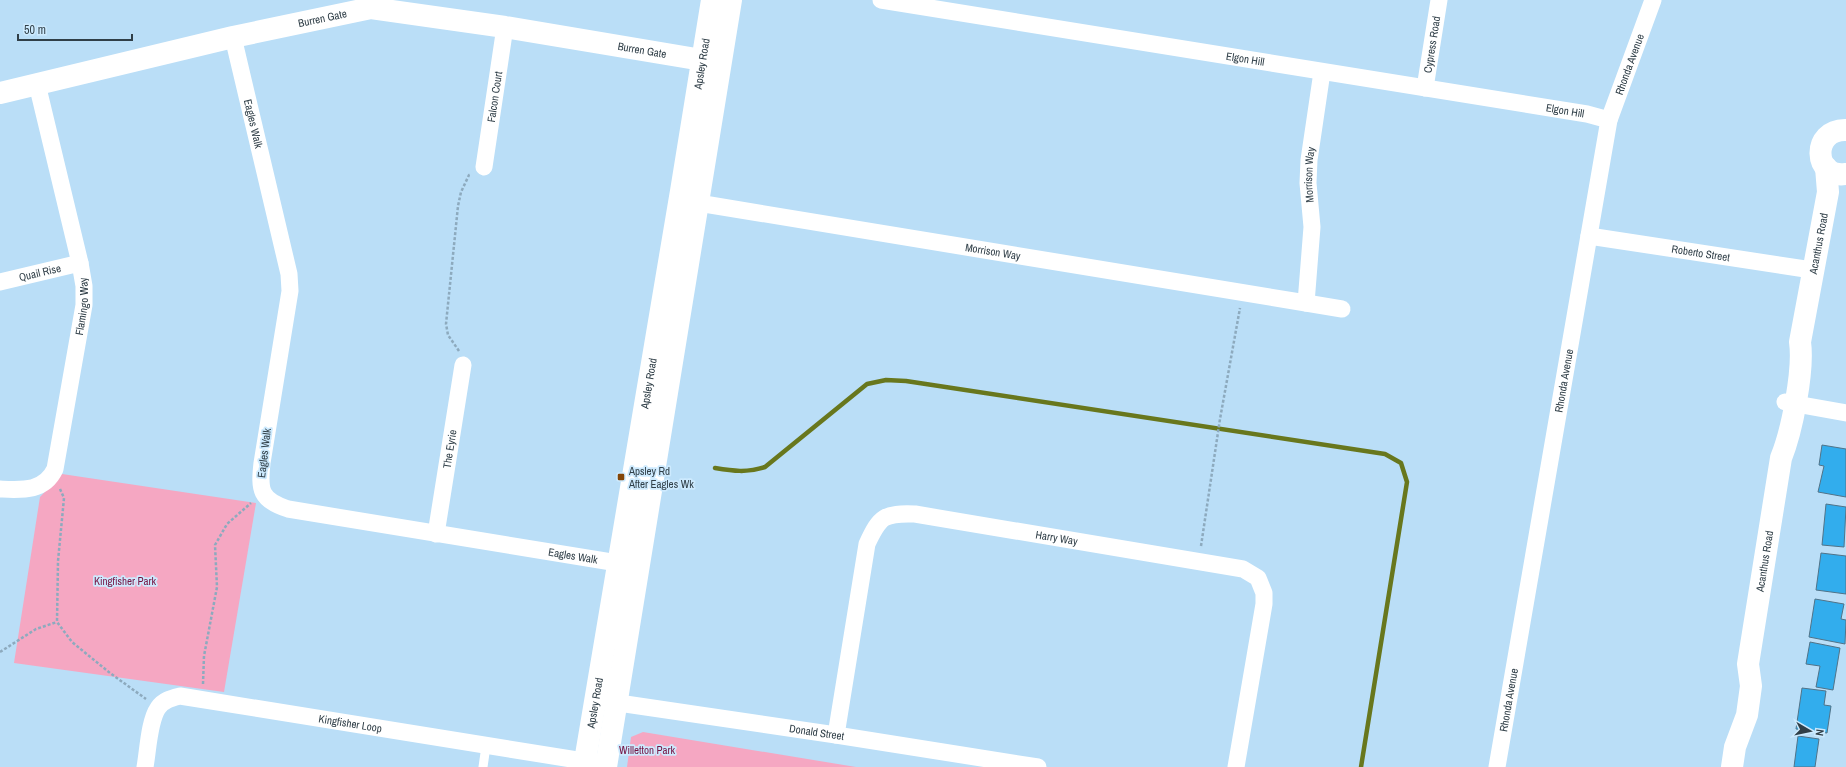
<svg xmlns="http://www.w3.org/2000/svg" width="1846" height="767" font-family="'Archivo Narrow',sans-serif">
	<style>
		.green { fill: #f5a7c2 }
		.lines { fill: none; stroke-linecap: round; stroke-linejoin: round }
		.stream { stroke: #68771d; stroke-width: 4.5 }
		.building { fill: #32aded; stroke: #517388 }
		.path { stroke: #8daabe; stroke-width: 2.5; stroke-dasharray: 3 2; stroke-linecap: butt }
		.service { stroke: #fff; stroke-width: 9 }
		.minor { stroke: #fff; stroke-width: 17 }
		.tertiary { stroke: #fff; stroke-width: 22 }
		.secondary { stroke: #fff; stroke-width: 22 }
		.poi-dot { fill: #844608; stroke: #cdeafe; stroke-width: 1.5 }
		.labels { text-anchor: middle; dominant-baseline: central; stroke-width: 3.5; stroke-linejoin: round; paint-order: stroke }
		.street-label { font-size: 11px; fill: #303f48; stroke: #cdeafe }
		.poi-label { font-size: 11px; fill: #303f48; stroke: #cdeafe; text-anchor: start }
		.park-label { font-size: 11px; fill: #741342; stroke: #cdeafe }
	</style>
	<rect width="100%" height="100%" fill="#badef7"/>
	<g class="green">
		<path d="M62,474L256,503L224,692L14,663L40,497Z"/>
		<path d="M643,732L856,767H627L631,737Z"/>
	</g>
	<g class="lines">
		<path class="stream" d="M715,468C733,471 747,473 765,467L867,384L886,380L906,381L1385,454L1401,463L1407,482L1361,767"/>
	</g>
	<g class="building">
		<path d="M1822,445L1846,449V497L1818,492L1824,466L1819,465Z"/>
		<path d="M1826,504L1846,507L1844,547L1822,545Z"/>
		<path d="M1821,553L1846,556V594L1816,590Z"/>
		<path d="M1815,599L1844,604L1841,619L1846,620L1845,644L1809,637Z"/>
		<path d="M1810,642L1840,648L1833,690L1816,687L1820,666L1806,664Z"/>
		<path d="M1802,688L1826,691L1824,705L1831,706L1827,733L1796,729Z"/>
		<path d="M1798,736L1819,739L1815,767H1794Z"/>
	</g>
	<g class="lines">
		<g class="path">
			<path d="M459,351L448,335L446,324L458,206L461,192L469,175L471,174"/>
			<path d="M60,489L64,498L58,561L57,622L72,642L110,673L146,699"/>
			<path d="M1201,546L1220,419L1240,308"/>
			<path d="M0,652L36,629L57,622"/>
			<path d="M203,684L204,656L217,587L215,545L227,524L251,503"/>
		</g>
		<path class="service" d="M483,767L486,746"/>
		<g class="minor">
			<path id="s1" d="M881,0L1587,114L1609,120"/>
			<path id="s2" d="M233,37L289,274L290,291L262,463C259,490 260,500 288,509L630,565"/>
			<path id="s3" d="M1425,88L1439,0"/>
			<path id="s4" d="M484,167L505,27"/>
			<path id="s5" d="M686,201L1306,303L1312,227L1308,183L1309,160L1322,72"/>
			<path id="s6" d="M1589,236L1812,270"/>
			<path id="s7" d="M0,282L80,263"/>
			<path d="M1306,303L1342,309"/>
			<path d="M1785,402L1846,413"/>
			<path id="s8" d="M0,489C22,490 44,492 55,469L84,305V286L80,263L37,84"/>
			<path id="s9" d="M436,534L463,365"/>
			<path id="s10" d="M605,701L836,735L1038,767"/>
			<path id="s11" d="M836,735L867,544C880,516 884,513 915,514L1243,569L1258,578L1264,593V604L1236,767"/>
			<path id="s12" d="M145,767C148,751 149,721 158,708C163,700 172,698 180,696L596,763"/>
			<path id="s13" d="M1497,767L1609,120L1653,0"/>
		</g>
		<g class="tertiary">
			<path id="s14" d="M0,93L233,37L371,8L505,27L720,63"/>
			<path d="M1846,130C1811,129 1813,179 1846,174"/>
			<path id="s15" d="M1732,767L1735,747L1747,715L1751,686L1748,664L1781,458C1792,431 1804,370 1800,342L1828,192L1826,167"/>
		</g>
		<g class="secondary">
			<path id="s16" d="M584,767L681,191L712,0"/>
			<path d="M606,767L731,0"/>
		</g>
	</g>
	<rect class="poi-dot" x="617" y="473" width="8" height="8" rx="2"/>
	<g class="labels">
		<g class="street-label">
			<text stroke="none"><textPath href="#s14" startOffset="331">Burren Gate</textPath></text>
			<text stroke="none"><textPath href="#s3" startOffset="44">Cypress Road</textPath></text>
			<text stroke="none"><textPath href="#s14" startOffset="655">Burren Gate</textPath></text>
			<text stroke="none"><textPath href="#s1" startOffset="369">Elgon Hill</textPath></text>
			<text stroke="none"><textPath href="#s16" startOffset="713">Apsley Road</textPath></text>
			<text stroke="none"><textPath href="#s13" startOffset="716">Rhonda Avenue</textPath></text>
			<text stroke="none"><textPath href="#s4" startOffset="71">Falcon Court</textPath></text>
			<text stroke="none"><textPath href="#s1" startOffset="693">Elgon Hill</textPath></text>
			<text stroke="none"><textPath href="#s2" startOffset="89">Eagles Walk</textPath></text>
			<text stroke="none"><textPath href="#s5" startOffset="757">Morrison Way</textPath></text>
			<text stroke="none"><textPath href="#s15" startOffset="533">Acanthus Road</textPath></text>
			<text stroke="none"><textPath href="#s5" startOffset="311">Morrison Way</textPath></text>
			<text stroke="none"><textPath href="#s6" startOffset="113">Roberto Street</textPath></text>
			<text stroke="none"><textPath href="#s7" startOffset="41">Quail Rise</textPath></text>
			<text stroke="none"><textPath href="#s8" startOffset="228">Flamingo Way</textPath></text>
			<text stroke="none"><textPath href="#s13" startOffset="392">Rhonda Avenue</textPath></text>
			<text stroke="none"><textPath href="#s16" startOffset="389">Apsley Road</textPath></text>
			<text stroke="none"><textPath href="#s9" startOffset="86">The Eyrie</textPath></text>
			<text transform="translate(264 453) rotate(-83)">Eagles Walk</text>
			<text stroke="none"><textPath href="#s11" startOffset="400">Harry Way</textPath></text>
			<text stroke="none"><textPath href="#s2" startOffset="784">Eagles Walk</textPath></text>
			<text stroke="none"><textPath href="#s15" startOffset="210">Acanthus Road</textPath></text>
			<text stroke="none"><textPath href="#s13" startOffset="68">Rhonda Avenue</textPath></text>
			<text stroke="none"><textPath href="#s16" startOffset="65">Apsley Road</textPath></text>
			<text stroke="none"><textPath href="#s12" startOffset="259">Kingfisher Loop</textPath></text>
			<text stroke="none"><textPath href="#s10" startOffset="214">Donald Street</textPath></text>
		</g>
		<g class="poi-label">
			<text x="629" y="471">Apsley Rd<tspan x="629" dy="13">After Eagles Wk</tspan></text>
		</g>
		<g class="park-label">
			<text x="125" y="581">Kingfisher Park</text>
			<text x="647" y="750">Willetton Park</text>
		</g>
	</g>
	<g transform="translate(1810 731) rotate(99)" stroke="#cdeafe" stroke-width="3" paint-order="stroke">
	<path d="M0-3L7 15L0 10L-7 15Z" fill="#303f48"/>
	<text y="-6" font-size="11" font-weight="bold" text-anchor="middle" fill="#303f48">N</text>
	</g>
	<path d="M18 34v6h114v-6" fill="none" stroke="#303f48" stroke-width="2"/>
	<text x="24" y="34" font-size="12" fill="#303f48" stroke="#cdeafe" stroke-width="3" paint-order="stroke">50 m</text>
</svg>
